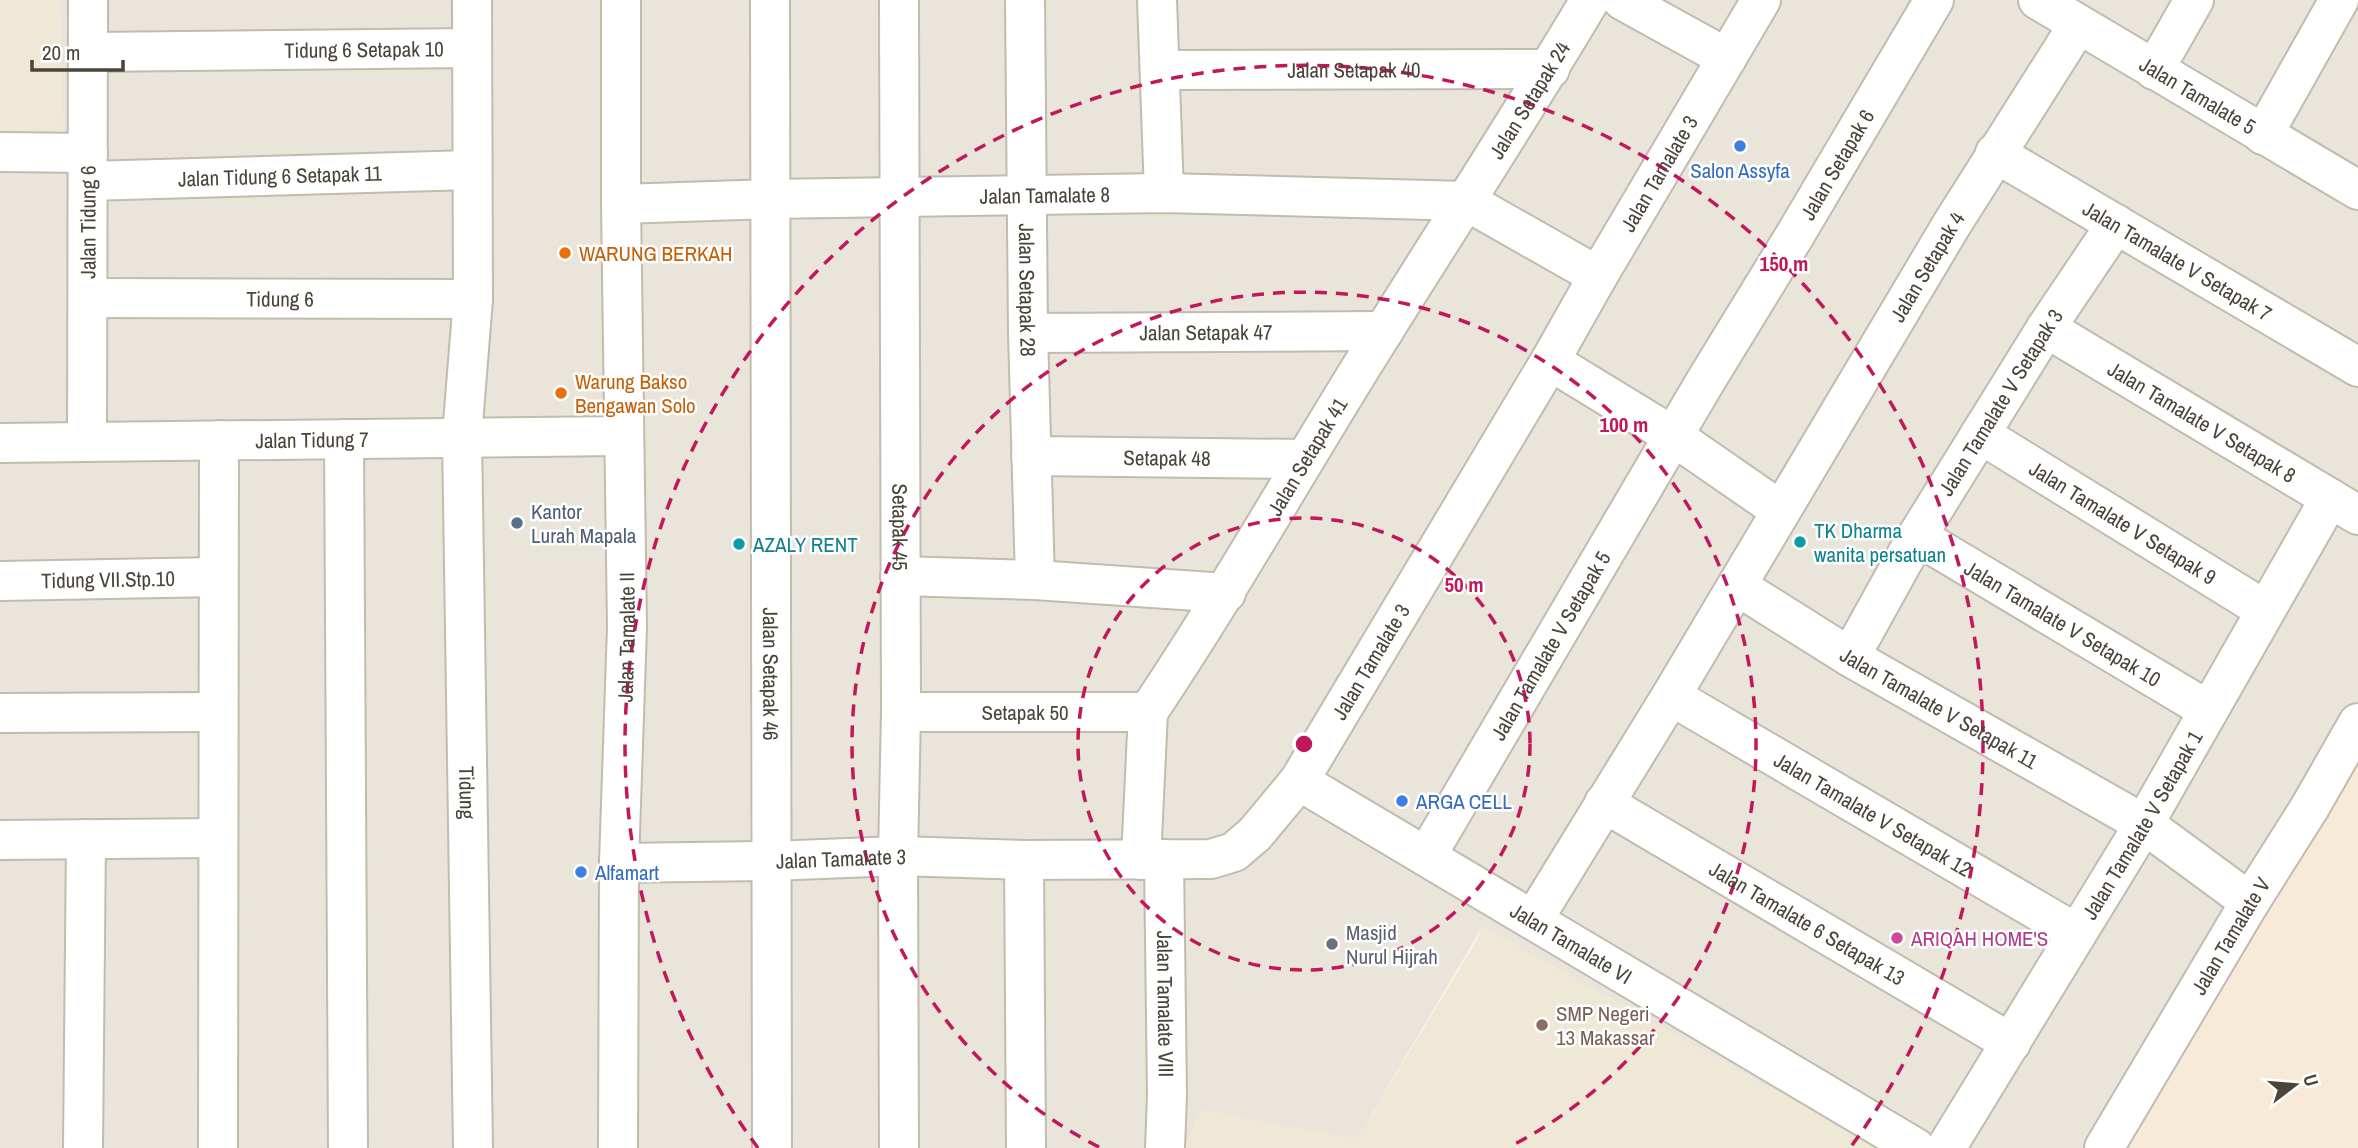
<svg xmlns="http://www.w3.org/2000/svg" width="2358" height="1148" font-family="'Archivo Narrow',sans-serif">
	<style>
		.residential { fill: #eae5da }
		.commercial { fill: #f7ead8 }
		.education { fill: #efe8d6 }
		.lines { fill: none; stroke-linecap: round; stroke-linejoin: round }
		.minor-casing { stroke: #c2bbae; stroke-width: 42 }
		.minor { stroke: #fff; stroke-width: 38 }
		.ring { fill: none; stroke: #c2185b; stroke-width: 3.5; stroke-dasharray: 12 9 }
		.shop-dot { fill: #3f7fe0; stroke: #fff; stroke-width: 2.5 }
		.food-dot { fill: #e8710a; stroke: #fff; stroke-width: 2.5 }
		.service-dot { fill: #5c6f8a; stroke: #fff; stroke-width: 2.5 }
		.culture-dot { fill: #0f9aa8; stroke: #fff; stroke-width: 2.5 }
		.hotel-dot { fill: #d1479c; stroke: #fff; stroke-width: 2.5 }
		.worship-dot { fill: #6b7280; stroke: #fff; stroke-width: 2.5 }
		.education-dot { fill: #8d6e63; stroke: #fff; stroke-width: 2.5 }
		.labels { text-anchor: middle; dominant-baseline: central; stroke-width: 5; stroke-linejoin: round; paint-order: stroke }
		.street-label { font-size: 21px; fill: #4b4439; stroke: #fff }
		.shop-label { font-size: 21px; fill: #366cbe; stroke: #fff; text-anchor: start }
		.food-label { font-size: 21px; fill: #c56008; stroke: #fff; text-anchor: start }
		.service-label { font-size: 21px; fill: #4e5e75; stroke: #fff; text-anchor: start }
		.culture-label { font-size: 21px; fill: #0d838f; stroke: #fff; text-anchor: start }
		.worship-label { font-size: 21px; fill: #5b616d; stroke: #fff; text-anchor: start }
		.hotel-label { font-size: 21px; fill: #b23c85; stroke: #fff; text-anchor: start }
		.education-label { font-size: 21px; fill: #785e54; stroke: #fff; text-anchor: start }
		.centre { fill: #c2185b; stroke: #fff; stroke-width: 3.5 }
		.ring-label { font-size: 21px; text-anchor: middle; font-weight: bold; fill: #c2185b; stroke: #fff; stroke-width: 5; stroke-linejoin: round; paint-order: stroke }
	</style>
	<rect width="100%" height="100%" fill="#f6f3ec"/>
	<path class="residential" d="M60,0H2358V727L2106,1148H1873L1829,1121L1482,927L1357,1139L1200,1110L1185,1148H0V152L63,153Z"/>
	<path class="commercial" d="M2358,727V1148H2106Z"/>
	<g class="education">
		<path d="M0,0H60L63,153L0,152Z"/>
		<path d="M1482,927L1829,1121L1873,1148H1185L1200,1110L1357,1139L1477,940Z"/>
	</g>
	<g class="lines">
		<g class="minor-casing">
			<g id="minor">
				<path id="s1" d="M472,0L473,299L462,436L473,1148"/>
				<path id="s2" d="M770,0L772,1148"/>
				<path id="s3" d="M899,0L901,712L898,856L899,1148"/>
				<path id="s4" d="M1025,0L1028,333L1035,580"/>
				<path d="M1157,0L1164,193"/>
				<path d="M1622,0L1727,58"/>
				<path id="s5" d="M2038,0L2358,190"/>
				<path id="s6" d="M89,52L472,48"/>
				<path id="s7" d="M1160,70L1550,69"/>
				<path d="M2154,70L2194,0"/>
				<path d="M2263,135L2339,0"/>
				<path d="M0,152L88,153"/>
				<path id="s8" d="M1995,153L2358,367"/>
				<path id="s9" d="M88,181L471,170"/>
				<path id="s10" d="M621,204L769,199L1164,193L1466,201L1598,276"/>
				<path id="s11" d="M88,298L473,299"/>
				<path id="s12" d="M2046,328L2358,515"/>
				<path id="s13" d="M1028,333L1384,331"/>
				<path d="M1550,361L1673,436L1780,510"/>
				<path id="s14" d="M1980,434L2265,610"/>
				<path d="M344,439L348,1148"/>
				<path id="s15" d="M87,442L88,0"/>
				<path id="s16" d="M0,443L623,436"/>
				<path id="s17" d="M1031,456L1305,459"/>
				<path id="s18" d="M1917,536L2208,710"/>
				<path d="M900,576L1035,580L1226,593"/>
				<path id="s19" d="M0,581L218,577"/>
				<path id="s20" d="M1737,586L1850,657L2144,824L2250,902"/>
				<path id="s21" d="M1850,657L1917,536L2046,328L2116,224"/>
				<path id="s22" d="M1671,696L2076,933"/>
				<path id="s23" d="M901,712H1148"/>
				<path id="s24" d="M1148,712C1223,600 1289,484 1360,369C1436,246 1516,125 1590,0"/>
				<path d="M0,713L218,712"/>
				<path id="s25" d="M1299,781L1916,1148"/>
				<path id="s26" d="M1604,803L2011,1043"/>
				<path d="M0,840L218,838"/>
				<path id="s27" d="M1427,855L1705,382L1795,235L1934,0"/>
				<path id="s28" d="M1164,859L1167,1096L1165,1148"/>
				<path d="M1024,860L1026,1148"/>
				<path d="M1141,860L1148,712"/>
				<path id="s29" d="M619,863L771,861L898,856L1024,860L1211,859L1234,852L1255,834L1299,781L1550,361L1598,276L1761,0"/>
				<path id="s30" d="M1533,920L1671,696L1952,224L2078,25"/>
				<path d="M83,1148L86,839"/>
				<path d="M218,1148L219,440"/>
				<path id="s31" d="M618,1148L619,863L627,627L621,204V0"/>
				<path id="s32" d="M1946,1148L2144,824L2330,498"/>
				<path id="s33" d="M2104,1148L2250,902L2310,807L2358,723"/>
			</g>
		</g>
		<use href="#minor" class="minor"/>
	</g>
	<g class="ring">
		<circle cx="1304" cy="744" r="226"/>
		<path d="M1099 1147A452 452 0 1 1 1509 1147"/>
		<path d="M758 1148A679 679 0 1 1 1850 1148"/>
	</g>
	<g class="shop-dot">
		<circle cx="1740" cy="146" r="7"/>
		<circle cx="1402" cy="801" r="7"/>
		<circle cx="581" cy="872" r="7"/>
	</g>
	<g class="food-dot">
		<circle cx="565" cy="253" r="7"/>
		<circle cx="561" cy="393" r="7"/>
	</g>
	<circle class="service-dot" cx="517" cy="523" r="7"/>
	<g class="culture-dot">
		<circle cx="1800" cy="542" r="7"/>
		<circle cx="739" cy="544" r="7"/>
	</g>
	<circle class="hotel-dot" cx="1897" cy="938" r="7"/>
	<circle class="worship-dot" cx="1332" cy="944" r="7"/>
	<circle class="education-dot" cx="1542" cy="1025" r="7"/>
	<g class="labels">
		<g class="street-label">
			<text stroke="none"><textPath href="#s6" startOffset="275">Tidung 6 Setapak 10</textPath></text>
			<text stroke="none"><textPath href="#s7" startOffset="194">Jalan Setapak 40</textPath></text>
			<text stroke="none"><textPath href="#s5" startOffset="186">Jalan Tamalate 5</textPath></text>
			<text stroke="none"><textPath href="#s24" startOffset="721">Jalan Setapak 24</textPath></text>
			<text stroke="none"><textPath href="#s27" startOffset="803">Jalan Setapak 6</textPath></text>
			<text stroke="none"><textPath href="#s29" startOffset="1419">Jalan Tamalate 3</textPath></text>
			<text stroke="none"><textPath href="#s9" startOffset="192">Jalan Tidung 6 Setapak 11</textPath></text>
			<text stroke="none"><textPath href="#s10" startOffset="424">Jalan Tamalate 8</textPath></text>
			<text stroke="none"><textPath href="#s15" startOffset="220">Jalan Tidung 6</textPath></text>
			<text stroke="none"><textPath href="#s8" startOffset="212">Jalan Tamalate V Setapak 7</textPath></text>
			<text stroke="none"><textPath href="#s30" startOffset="763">Jalan Setapak 4</textPath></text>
			<text stroke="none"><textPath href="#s4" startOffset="290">Jalan Setapak 28</textPath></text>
			<text stroke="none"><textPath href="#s11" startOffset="192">Tidung 6</textPath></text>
			<text stroke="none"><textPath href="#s13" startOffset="178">Jalan Setapak 47</textPath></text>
			<text stroke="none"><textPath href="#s21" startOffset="296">Jalan Tamalate V Setapak 3</textPath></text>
			<text stroke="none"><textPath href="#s12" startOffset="182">Jalan Tamalate V Setapak 8</textPath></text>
			<text stroke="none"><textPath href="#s16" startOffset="312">Jalan Tidung 7</textPath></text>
			<text stroke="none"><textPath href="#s17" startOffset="136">Setapak 48</textPath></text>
			<text stroke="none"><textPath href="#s24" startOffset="301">Jalan Setapak 41</textPath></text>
			<text stroke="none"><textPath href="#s14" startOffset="168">Jalan Tamalate V Setapak 9</textPath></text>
			<text stroke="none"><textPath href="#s3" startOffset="527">Setapak 45</textPath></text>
			<text stroke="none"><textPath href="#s19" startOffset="108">Tidung VII.Stp.10</textPath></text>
			<text stroke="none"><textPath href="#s18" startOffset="170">Jalan Tamalate V Setapak 10</textPath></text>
			<text stroke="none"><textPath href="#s31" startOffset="511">Jalan Tamalate II</textPath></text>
			<text stroke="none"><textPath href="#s27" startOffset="243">Jalan Tamalate V Setapak 5</textPath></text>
			<text stroke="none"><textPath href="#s29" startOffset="852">Jalan Tamalate 3</textPath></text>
			<text stroke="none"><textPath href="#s2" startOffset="674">Jalan Setapak 46</textPath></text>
			<text stroke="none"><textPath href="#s20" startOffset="236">Jalan Tamalate V Setapak 11</textPath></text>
			<text stroke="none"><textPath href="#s23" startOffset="124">Setapak 50</textPath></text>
			<text stroke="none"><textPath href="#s1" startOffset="793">Tidung</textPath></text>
			<text stroke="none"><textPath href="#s22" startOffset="234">Jalan Tamalate V Setapak 12</textPath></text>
			<text stroke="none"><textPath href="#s32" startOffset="378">Jalan Tamalate V Setapak 1</textPath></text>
			<text stroke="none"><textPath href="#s29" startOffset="222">Jalan Tamalate 3</textPath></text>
			<text stroke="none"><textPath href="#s26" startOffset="236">Jalan Tamalate 6 Setapak 13</textPath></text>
			<text stroke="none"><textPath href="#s33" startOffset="247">Jalan Tamalate V</textPath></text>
			<text stroke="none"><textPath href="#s25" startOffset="317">Jalan Tamalate VI</textPath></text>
			<text stroke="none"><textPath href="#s28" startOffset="145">Jalan Tamalate VIII</textPath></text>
		</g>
		<g class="shop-label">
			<text x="1740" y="170" text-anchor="middle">Salon Assyfa</text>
			<text x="1416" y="801">ARGA CELL</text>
			<text x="595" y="872">Alfamart</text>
		</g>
		<g class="food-label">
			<text x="579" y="253">WARUNG BERKAH</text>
			<text x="575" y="381">Warung Bakso<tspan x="575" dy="24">Bengawan Solo</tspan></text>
		</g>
		<g class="service-label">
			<text x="531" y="511">Kantor<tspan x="531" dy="24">Lurah Mapala</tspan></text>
		</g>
		<g class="culture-label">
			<text x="1814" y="530">TK Dharma<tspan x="1814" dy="24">wanita persatuan</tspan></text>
			<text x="753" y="544">AZALY RENT</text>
		</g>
		<g class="worship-label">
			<text x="1346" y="932">Masjid<tspan x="1346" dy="24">Nurul Hijrah</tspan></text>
		</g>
		<g class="hotel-label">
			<text x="1911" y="938">ARIQAH HOME'S</text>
		</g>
		<g class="education-label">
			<text x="1556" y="1013">SMP Negeri<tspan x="1556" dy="24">13 Makassar</tspan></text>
		</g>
	</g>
	<circle cx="1304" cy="744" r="10" class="centre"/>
	<g class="ring-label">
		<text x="1784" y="271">150 m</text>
		<text x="1624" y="432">100 m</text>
		<text x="1464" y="592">50 m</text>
	</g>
	<g transform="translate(2295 1085) rotate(74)" stroke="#ffffff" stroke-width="5" paint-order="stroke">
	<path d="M0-5L12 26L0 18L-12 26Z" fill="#4b4439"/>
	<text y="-10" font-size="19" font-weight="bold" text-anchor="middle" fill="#4b4439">U</text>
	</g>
	<path d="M32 60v10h91v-10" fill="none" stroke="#4b4439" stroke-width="3.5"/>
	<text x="42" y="60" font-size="21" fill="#4b4439" stroke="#ffffff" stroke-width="5" paint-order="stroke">20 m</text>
</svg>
